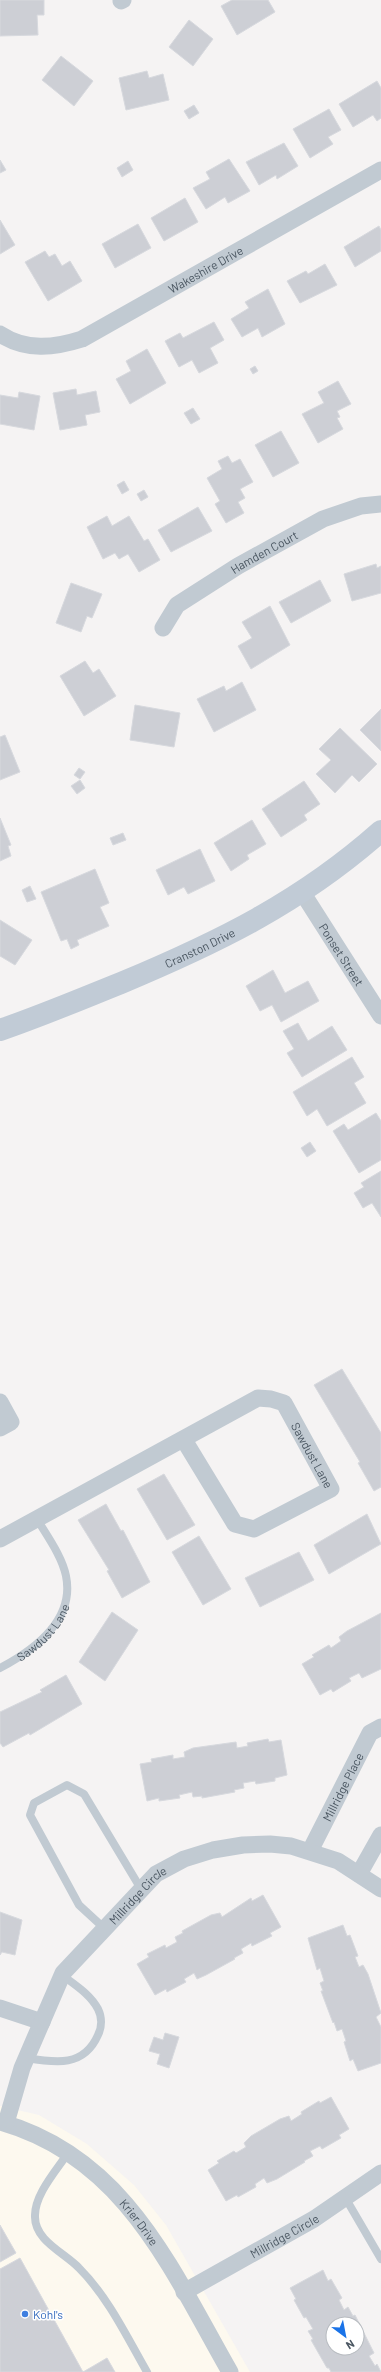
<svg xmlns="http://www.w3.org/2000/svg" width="381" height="2372" font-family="Barlow,sans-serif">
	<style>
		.commercial { fill: #fdf9ef }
		.building { fill: #cdcfd5; stroke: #d7d9de; fill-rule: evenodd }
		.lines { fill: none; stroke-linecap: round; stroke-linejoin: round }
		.lane { stroke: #c1cad2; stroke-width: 8 }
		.street { stroke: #c1cad2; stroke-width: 17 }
		.secondary { stroke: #c1cbd6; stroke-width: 22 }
		.shop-dot { fill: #3f7fe0; stroke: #fff; stroke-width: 1.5 }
		.labels { text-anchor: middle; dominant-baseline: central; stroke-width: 3; stroke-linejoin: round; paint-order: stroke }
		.street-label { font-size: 12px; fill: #4a5661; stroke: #fff }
		.shop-label { font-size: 12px; fill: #366cbe; stroke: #fff; text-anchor: start }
	</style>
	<rect width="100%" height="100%" fill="#f5f3f3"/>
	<path class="commercial" d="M0,2106L39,2115L87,2144L134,2185L166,2225L250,2372H0Z"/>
	<g class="building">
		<path d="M0,0H44V15H37L38,35L0,36Z"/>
		<path d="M232,0H268L275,12L237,35L221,6Z"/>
		<path d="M189,20L213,39L193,66L169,47Z"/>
		<path d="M61,56L93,81L74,106L42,80Z"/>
		<path d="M147,71L149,78L163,74L169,100L126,110L119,78Z"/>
		<path d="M377,81L381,88V118L377,121L373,115L353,127L339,104Z"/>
		<path d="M194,105L199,113L189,119L184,111Z"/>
		<path d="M329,109L341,130L328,137L333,144L310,158L293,129Z"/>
		<path d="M284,143L298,166L277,179L276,175L259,185L246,162Z"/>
		<path d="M229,159L250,191L228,203L225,197L206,209L193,188L210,179L206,172Z"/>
		<path d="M0,160L6,170L0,173Z"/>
		<path d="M128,161L133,170L122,177L117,168Z"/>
		<path d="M185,198L198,222L164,241L151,218Z"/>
		<path d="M0,220L15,245L0,254Z"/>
		<path d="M138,224L151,248L115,268L102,244Z"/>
		<path d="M379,226L381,230V251L355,267L344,247Z"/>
		<path d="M45,251L49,257L55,254L62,266L70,261L82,281L48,301L25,262Z"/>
		<path d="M325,264L337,285L300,303L287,281L306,271L308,274Z"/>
		<path d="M268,289L285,324L262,337L258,328L242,337L231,319L249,308L245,302Z"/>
		<path d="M214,322L224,340L210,348L218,363L199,373L192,360L179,367L165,341L180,333L183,338Z"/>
		<path d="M147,349L166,383L130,404L116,379L131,371L126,361Z"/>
		<path d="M255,366L258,371L253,374L250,369Z"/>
		<path d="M338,381L351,404L337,411L340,417L337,418L343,429L318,443L302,414L324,403L318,392Z"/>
		<path d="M76,389L77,395L96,391L100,412L85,415L87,425L60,430L53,393Z"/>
		<path d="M19,392L40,396L34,430L0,424V395L18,398Z"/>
		<path d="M193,408L200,419L191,424L184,413Z"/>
		<path d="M281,431L299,463L273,477L255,445Z"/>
		<path d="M228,456L232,463L240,459L253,482L240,489L245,498L238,502L244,513L226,523L215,504L220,501L207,478L222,469L218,461Z"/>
		<path d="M124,481L129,490L122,494L117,485Z"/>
		<path d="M144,490L148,497L141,501L137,494Z"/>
		<path d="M198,507L212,531L171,552L158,530Z"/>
		<path d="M107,516L112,526L129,516L144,541L148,539L160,560L139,572L128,554L119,559L115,553L103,559L87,527Z"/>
		<path d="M376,564L377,568L381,566V593L352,601L344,574Z"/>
		<path d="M320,580L331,601L291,623L279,602Z"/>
		<path d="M71,583L102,594L92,618L87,616L81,632L56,623Z"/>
		<path d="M270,606L290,645L251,669L238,646L252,638L242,622Z"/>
		<path d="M85,661L93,673L99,669L116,696L84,716L60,676Z"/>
		<path d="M242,682L256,710L214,732L197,699L224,686L226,691Z"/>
		<path d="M135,705L180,713L174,747L130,740Z"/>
		<path d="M381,709V751L360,730Z"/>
		<path d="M340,728L377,764L359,782L352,775L335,793L316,774L331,760L319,749Z"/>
		<path d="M5,735L20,772L0,780V737Z"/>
		<path d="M79,768L85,772L80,779L74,775Z"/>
		<path d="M80,780L85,788L77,794L71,786Z"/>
		<path d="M304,781L320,804L304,815L307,820L281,837L262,809Z"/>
		<path d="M0,818L11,845L8,846L11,856L0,861Z"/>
		<path d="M252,820L266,844L247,855L249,859L231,871L214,843Z"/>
		<path d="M123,833L126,840L113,845L110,838Z"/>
		<path d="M200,849L215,881L188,894L184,887L168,895L156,870Z"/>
		<path d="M95,869L109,903L100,907L109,926L77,940L79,945L71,949L67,939L61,941L41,892Z"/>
		<path d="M30,886L36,899L27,902L22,890Z"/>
		<path d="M0,920L32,940L15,965L0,956Z"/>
		<path d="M273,970L285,993L308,981L319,1001L281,1022L272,1005L260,1011L246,986Z"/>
		<path d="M298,1023L308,1041L332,1026L347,1050L302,1077L287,1053L294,1049L283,1031Z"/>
		<path d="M352,1057L364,1077L354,1083L366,1103L327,1126L317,1109L307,1116L293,1092Z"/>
		<path d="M376,1113L381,1121V1160L359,1173L333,1131L344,1124L348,1130Z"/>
		<path d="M310,1142L316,1151L307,1157L301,1148Z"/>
		<path d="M381,1171V1217L372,1203L363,1208L354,1193L364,1187L361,1183Z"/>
		<path d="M342,1369L381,1433V1487L374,1491L358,1463L360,1462L314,1385Z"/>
		<path d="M164,1474L195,1525L167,1540L137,1489Z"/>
		<path d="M106,1504L121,1531L123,1530L150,1582L122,1598L107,1571L109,1570L78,1520Z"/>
		<path d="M367,1514L381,1544L329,1574L314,1545Z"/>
		<path d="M199,1536L231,1589L203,1605L172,1552Z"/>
		<path d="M299,1552L314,1580L260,1607L245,1578Z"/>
		<path d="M112,1612L138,1630L105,1681L79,1662Z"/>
		<path d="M381,1613V1669L362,1678L359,1673L349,1678L351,1681L333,1692L331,1689L320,1695L302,1664L314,1657L312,1655L329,1645L331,1648L341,1641L339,1637L347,1631Z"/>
		<path d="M66,1675L82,1704L30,1735L29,1733L3,1747L0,1743V1712L42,1692L40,1690Z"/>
		<path d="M268,1739L269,1742L281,1740L287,1775L275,1778V1781L256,1784L255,1781L243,1783L244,1788L234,1790L235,1792L202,1798V1796L193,1797L192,1792L179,1795L180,1798L159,1801V1798L147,1801L140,1764L152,1762L151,1759L173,1755V1759L185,1757L184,1752L193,1748L236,1742L237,1748L248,1746L247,1743Z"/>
		<path d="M263,1895L281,1927L270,1933L272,1936L252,1946L251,1943L241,1949L243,1953L234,1958L235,1959L206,1975L197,1979L194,1973L184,1979L186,1982L167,1992L166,1989L155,1995L137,1964L149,1957L147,1954L165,1945L166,1948L177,1942L175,1937L183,1933L182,1931L211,1915L220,1913L222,1917L251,1898L252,1901Z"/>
		<path d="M0,1912L22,1920L15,1955L2,1952L0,1955Z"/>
		<path d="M343,1925L347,1936L350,1935L358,1956L355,1957L359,1967L363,1965L368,1974L381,2013L376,2017L381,2027V2063L358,2071L353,2059L350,2061L344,2042L346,2041L342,2029L337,2031L334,2022L333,2023L321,1991H323L320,1983L324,1981L320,1968L317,1970L308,1938Z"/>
		<path d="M165,2033L179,2037L169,2068L157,2064L160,2054L149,2051L154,2037L163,2040Z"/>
		<path d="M331,2097L349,2129L339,2135L341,2138L322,2149L320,2146L310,2151L313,2156L304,2161L305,2162L277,2179L267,2183L264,2178L255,2184L256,2187L238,2197L237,2195L226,2201L208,2170L219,2163L217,2161L234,2151L236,2153L246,2147L244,2143L251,2136L280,2119L289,2116L291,2121L302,2114L301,2112L319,2101L320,2103Z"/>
		<path d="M0,2225L16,2253L0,2262Z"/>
		<path d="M20,2258L83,2372L107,2358L115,2372H0V2269Z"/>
		<path d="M323,2270L328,2281L331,2279L342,2298L339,2300L344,2310L348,2307L353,2316L355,2315L374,2353L369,2356L375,2366L377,2364L381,2372H331L329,2368H327L311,2340L313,2339L308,2331L313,2329L306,2317L304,2318L294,2300L296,2299L290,2288ZM333,2324H357V2348H333Z"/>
	</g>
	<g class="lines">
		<g class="lane">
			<path id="s1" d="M0,1668C34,1650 75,1620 66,1576C62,1556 47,1536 37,1519"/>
			<path d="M104,1928L79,1905L30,1815L34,1803L67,1785L84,1794L141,1889"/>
			<path d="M27,2058C56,2063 84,2067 98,2035C102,2027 102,2017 98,2009C90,1994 75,1985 62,1975"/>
			<path d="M68,2153C56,2171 34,2195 35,2217C35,2241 65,2253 79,2268C108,2297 127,2337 147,2372"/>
			<path d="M346,2199L381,2259"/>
		</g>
		<g class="street">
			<path d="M121,1L123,0"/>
			<path id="s2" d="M0,334C26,351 54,348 82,339L381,170"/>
			<path id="s3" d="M163,628L177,605L238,566L323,519L361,506L381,504"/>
			<path id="s4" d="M302,892L381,1016"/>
			<path d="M0,1402L11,1422L0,1428"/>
			<path id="s5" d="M0,1539L258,1398L271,1399L284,1403L331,1489L254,1529L235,1524L184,1440"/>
			<path id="s6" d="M310,1851L370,1733L381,1727"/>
			<path d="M359,1874L381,1835"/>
			<path d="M0,2008L42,2022"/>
			<path id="s7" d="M0,2122C125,2157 171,2269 230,2372"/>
			<path id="s8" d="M6,2123L22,2068L63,1973L156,1874L184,1859L213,1850L243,1845L270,1844L291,1846L338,1861L381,1889"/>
			<path id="s9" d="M184,2292L314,2219L381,2173"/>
		</g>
		<path class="secondary" id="s10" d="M0,1030C41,1016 81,999 121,983C219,942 301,902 381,831"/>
	</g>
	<circle class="shop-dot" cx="25" cy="2314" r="4"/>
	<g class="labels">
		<g class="street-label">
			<text stroke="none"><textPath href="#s2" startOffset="227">Wakeshire Drive</textPath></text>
			<text stroke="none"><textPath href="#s3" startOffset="129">Hamden Court</textPath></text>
			<text stroke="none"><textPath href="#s10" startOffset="216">Cranston Drive</textPath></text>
			<text stroke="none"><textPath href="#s4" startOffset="74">Ponset Street</textPath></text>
			<text stroke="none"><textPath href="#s5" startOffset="380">Sawdust Lane</textPath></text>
			<text stroke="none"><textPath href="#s1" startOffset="57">Sawdust Lane</textPath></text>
			<text stroke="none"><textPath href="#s6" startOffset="72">Millridge Place</textPath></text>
			<text stroke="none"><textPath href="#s8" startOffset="269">Millridge Circle</textPath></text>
			<text stroke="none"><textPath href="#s7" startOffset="175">Krier Drive</textPath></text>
			<text stroke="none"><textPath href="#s9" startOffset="115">Millridge Circle</textPath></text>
		</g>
		<g class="shop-label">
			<text x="33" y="2314">Kohl's</text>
		</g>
	</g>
	<g transform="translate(345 2336) rotate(148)"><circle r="19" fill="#ffffff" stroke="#b7bbc0"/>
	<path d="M0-3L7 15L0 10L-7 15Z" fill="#1a73e8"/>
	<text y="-6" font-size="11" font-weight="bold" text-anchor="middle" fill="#4a5661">N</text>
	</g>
</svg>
